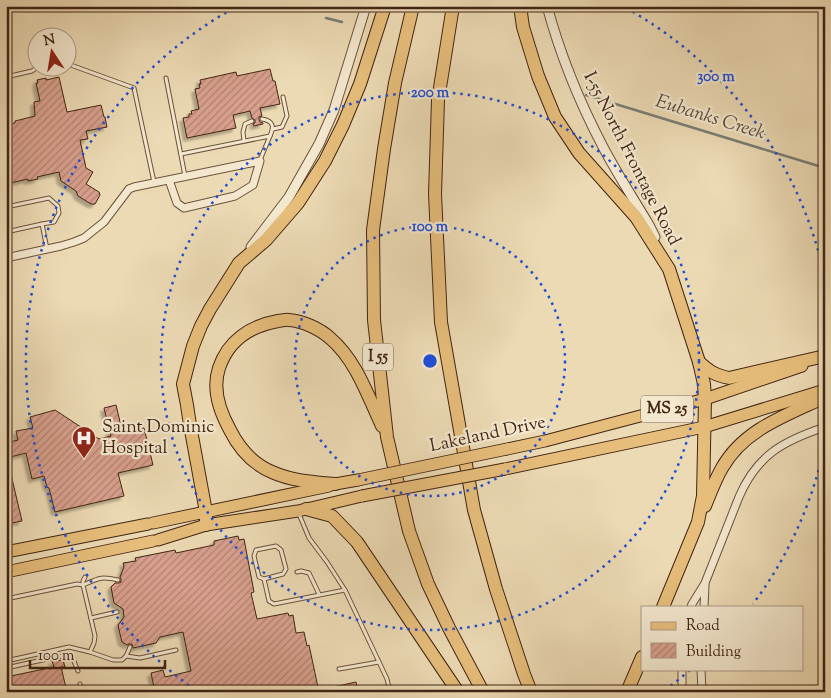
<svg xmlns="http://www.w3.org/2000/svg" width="831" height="698" font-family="'Sorts Mill Goudy',serif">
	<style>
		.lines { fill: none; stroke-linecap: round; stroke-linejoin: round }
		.stream { stroke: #777e75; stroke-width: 2.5 }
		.building { fill: url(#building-hatch); stroke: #412514; filter: url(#shadow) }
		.service-casing { stroke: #6c523c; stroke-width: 5 }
		.minor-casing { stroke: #6c523c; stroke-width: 9 }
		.tertiary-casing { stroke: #6c523c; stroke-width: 11 }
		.primary-casing { stroke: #412514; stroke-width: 13 }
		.trunk-casing { stroke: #412514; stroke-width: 13 }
		.motorway-casing { stroke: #412514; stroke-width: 14 }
		.service { stroke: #f3e7ce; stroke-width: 3 }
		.minor { stroke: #f3e7ce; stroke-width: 7 }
		.tertiary { stroke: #f3e7ce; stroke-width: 9 }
		.primary { stroke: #e6bd7a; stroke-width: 11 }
		.trunk { stroke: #e6bd7a; stroke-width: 11 }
		.motorway { stroke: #e6bd7a; stroke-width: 12 }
		.trunk-bridge-casing { stroke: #412514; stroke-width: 13; stroke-linecap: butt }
		.trunk-bridge { stroke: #e6bd7a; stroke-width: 11 }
		.ring { fill: none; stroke: #1d4ed8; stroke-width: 2.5; stroke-dasharray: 2.5 5 }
		.labels { text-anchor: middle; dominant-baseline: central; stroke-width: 4.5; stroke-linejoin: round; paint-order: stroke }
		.shield { fill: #f3e7ce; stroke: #765f4c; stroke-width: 1 }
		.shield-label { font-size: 16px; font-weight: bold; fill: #412514 }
		.street-label { font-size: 18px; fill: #412514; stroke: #f3e7ce }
		.poi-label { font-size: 18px; fill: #412514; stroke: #f3e7ce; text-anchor: start }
		.water-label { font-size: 19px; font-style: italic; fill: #584a3c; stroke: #f3e7ce }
		.centre { fill: #1d4ed8; stroke: #f3e7ce; stroke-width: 2.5 }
		.ring-label { font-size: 15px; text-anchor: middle; font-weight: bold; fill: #1d4ed8; stroke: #f3e7ce; stroke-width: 4.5; stroke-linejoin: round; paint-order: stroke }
	</style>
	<defs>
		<pattern id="building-hatch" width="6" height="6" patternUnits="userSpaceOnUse" patternTransform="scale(1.25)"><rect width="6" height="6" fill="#d8a08d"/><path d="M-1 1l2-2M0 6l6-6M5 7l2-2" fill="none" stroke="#b18272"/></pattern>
		<filter id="shadow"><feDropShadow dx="-3.5" dy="3.5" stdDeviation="1" flood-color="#0004"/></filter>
	</defs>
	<rect width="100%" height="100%" fill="#ecdab4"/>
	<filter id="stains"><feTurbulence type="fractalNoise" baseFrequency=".004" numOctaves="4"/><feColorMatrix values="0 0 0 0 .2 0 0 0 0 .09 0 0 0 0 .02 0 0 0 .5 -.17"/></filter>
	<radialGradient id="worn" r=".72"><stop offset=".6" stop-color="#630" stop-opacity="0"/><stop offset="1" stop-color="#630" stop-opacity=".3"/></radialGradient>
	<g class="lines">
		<g class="stream">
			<path d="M326,18L342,22"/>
			<path d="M586,95L825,168"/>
		</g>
	</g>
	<g class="building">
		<path d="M270,69L273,81H275L280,104L260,108L262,116L259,117V120L260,122L263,123V124L254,126L253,124L255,123V120L252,118L250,111L233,115L236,128L187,138L183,118L189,117V114H192L191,111L199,109L195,89L200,88L199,84H201L200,80L236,72L237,76Z"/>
		<path d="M59,77L67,112L101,105L104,117H105L107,127L86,131L88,139L80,140L86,168L93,172L86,184L99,192L100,195L95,204H91L78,196L76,191L61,181L59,172L37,177L38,179L28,181V179L6,184V125L15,123V121L35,116L34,102L40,101L36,83H38L37,80L46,78V80Z"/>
		<path d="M116,405L122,430L132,427L135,430L144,428L153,465L118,473L124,496L55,512L49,488L47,487L44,476L32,479L26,453L6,458V443L18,440L16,431L33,428L30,417L55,410L99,439L111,436L104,408Z"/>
		<path d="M6,466H9L22,521L6,524Z"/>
		<path d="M238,536L239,540L244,539L254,592L251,593L257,619L288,613L289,616L293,615L296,633L304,632L307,646L309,645L319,692H155L151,673L163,670L165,677L191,671L183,632L160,637L156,643L133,648L132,644H129L127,645L122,642L120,634L118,625L124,617L123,609L114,603L111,587L115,583H119L121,582V579L120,577L124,567L123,563L136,561L135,558L175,550L176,553L214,545V541Z"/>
		<path d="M63,660L65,667H61L67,692H6V677L54,667L52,661Z"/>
		<path d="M356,682L358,692H324V689Z"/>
	</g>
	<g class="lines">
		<g class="service-casing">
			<g id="service">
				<path d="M820,6L825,10"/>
				<path d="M68,64L134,88L154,182"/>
				<path d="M6,77L32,71L38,67"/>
				<path d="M166,78L185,176"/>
				<path d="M262,119C274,121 274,127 270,136"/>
				<path d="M273,129L282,127L287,116L283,97"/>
				<path d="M244,141L243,132L245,124L252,121"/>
				<path d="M181,154L270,136L260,160"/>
				<path d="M6,207L49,198L58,206L59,213L54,222L42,224"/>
				<path d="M6,232L42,224L47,249"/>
				<path d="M299,514L309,538L327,562L345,590L387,679L390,692"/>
				<path d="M297,572L301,571L309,573L319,594"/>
				<path d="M85,577L83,581V585L95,636L94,643L90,652"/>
				<path d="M264,579L283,574L286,569L281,550L276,546L256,550L254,556L259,577L264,579L269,601L274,604L345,590"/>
				<path d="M6,599L77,584L83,585C99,578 101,576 118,580"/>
				<path d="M91,618L117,612"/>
				<path d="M126,656L140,658L176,650"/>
				<path d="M6,661L69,647L90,652L113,660H122L126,656L130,647"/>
				<path d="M6,668L56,657L64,656L73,659L78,671"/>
				<path d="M339,669L379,662"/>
				<path d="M80,684L83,692"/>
				<path d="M85,692L92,690"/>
			</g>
		</g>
		<g class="minor-casing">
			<g id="minor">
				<path d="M6,258L61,246L74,242L84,238L104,222L129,189L134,187L260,161L253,185L235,196L184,208L177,203L169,180"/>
				<path d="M691,607L692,604L705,583L739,497C757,455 783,441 825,427"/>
				<path d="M704,607L705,585"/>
				<path d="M682,669V692"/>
				<path d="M701,669L702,692"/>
			</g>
		</g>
		<g class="tertiary-casing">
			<g id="tertiary">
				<path d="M547,6C560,54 579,101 602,145C616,172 633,198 649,225L655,237"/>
				<path d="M251,247L289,197L319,144L334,110L366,6"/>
			</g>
		</g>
		<g class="primary-casing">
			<g id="primary">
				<path d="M153,523L329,486"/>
				<path d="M158,540L206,525"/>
				<path d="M6,552L148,524"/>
				<path d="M6,572L153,541"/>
			</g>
		</g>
		<g class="trunk-casing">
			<g id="trunk">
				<path d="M507,449L545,441L705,399L802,366"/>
				<path d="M505,469L704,427L825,390"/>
				<path d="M335,484L358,480"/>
				<path d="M206,525L298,511L362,496"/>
			</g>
		</g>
		<g class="motorway-casing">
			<g id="motorway">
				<path d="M413,6L395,83L384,149L373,230L374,320L387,437L409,531L428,584L449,628L483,692"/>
				<path d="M453,6L438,100L435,194L441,322L474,510L496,589L524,674L531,692"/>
				<path d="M520,6L523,27L538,76L555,117L579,153L636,217L669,269L699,362L704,384L705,399L703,496L698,522L663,607"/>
				<path d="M699,362C710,372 715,375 729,378L825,356"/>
				<path d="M335,484C313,482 292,481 272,472C253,464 239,448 230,430C220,412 212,389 219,368C228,341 250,326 278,321C281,321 286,319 289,320C303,321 320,329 330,338C356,360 368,396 382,426"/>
				<path d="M705,506C710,494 715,480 722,468C744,429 787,415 825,397"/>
				<path d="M306,509L332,516L357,542L458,692"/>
				<path d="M206,525V512L190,425L187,405L183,384L193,346L201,326L210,309L239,263L266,240L298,203L325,161L343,125L360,84L385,6"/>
				<path d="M627,692L642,657"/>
			</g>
		</g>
		<use href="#service" class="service"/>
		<use href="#minor" class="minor"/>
		<use href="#tertiary" class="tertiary"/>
		<use href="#primary" class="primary"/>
		<use href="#trunk" class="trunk"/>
		<use href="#motorway" class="motorway"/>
		<g class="trunk-bridge-casing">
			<g id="trunk-bridge">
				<path d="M358,480L507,449"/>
				<path d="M362,496L505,469"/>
			</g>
		</g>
		<use href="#trunk-bridge" class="trunk-bridge"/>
	</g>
	<g class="ring">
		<circle cx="430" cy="361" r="135"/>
		<circle cx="430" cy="361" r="269"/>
		<path d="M824 448A404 404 0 0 1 753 604M690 670A404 404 0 0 1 665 690M195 690A404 404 0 0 1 234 8M626 8A404 404 0 0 1 824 274"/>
	</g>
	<defs>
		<g id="hospital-pin" transform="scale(1.25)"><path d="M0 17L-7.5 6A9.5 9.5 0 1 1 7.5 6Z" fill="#8f2418" stroke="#f3e7ce"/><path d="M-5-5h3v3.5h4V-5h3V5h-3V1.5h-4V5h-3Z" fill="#fff"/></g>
	</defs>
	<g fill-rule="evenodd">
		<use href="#hospital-pin" x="84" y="438"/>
	</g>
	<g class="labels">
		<g class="shield">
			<rect x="363" y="343.5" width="30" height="27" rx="4"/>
			<rect x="641" y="395.5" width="52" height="27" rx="4"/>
		</g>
		<g class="shield-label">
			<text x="378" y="357">I 55</text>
			<text x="667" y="409">MS 25</text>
		</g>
		<g class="street-label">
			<text transform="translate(631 159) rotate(63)">I-55 North Frontage Road</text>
			<text transform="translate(488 435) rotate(-12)">Lakeland Drive</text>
		</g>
		<g class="poi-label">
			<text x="102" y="428">Saint Dominic<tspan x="102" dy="21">Hospital</tspan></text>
		</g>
		<g class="water-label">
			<text transform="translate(710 118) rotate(17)">Eubanks Creek</text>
		</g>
	</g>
	<circle cx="430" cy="361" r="8" class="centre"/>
	<g class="ring-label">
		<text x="716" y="81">300 m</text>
		<text x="430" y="97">200 m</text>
		<text x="430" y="231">100 m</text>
	</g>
	<rect width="831" height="698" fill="none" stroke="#ecdab4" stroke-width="25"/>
	<rect x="8" y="8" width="816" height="683" fill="none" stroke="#412514" stroke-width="2.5"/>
	<rect x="12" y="12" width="806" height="673" fill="none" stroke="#412514"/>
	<rect x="641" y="606" width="162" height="65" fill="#f3e7ce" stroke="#ac9984"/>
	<rect x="651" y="622" width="25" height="8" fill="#e6bd7a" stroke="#ac9984"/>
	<text x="686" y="630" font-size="15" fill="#412514">Road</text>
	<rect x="651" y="643" width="25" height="15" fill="url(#building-hatch)" stroke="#ac9984"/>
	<text x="686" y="656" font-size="15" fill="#412514">Building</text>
	<g transform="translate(52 52) rotate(348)"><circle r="24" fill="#f3e7ce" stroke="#ac9984"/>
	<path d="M0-4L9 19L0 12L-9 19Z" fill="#8f2418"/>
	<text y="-8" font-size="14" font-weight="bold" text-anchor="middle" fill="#412514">N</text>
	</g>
	<path d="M30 660v8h135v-8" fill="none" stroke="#412514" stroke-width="2.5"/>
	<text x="38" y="660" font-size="15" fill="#412514" stroke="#f3e7ce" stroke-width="4" paint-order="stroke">100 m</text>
	<rect width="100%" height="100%" filter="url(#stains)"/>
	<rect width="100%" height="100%" fill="url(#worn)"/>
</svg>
